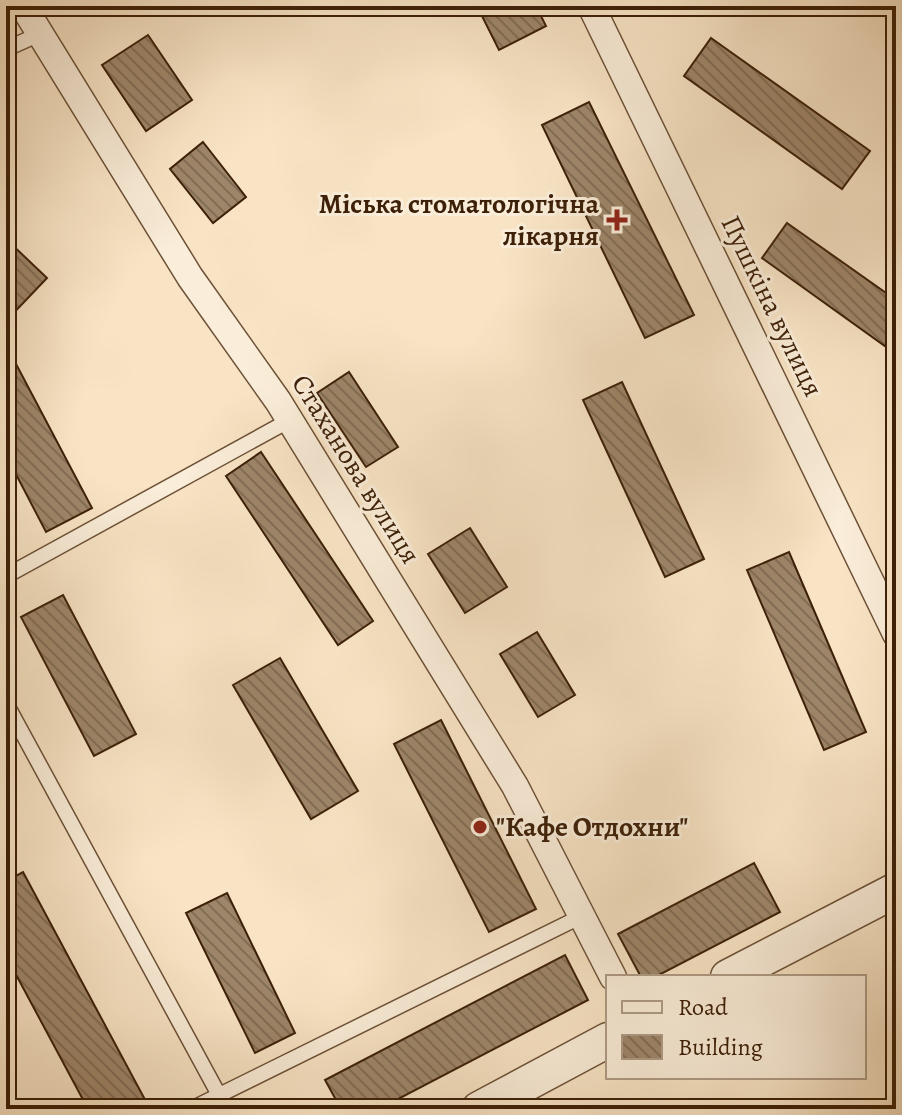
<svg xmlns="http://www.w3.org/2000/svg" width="902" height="1115" font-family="Alegreya,serif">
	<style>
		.building { fill: url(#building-back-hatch); stroke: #3d2008; stroke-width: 2 }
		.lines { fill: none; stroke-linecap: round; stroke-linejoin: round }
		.service-casing { stroke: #6c5137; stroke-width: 17 }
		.minor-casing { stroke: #6c5137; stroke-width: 29 }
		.tertiary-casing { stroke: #6c5137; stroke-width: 37 }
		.service { stroke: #faedd9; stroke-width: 14 }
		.minor { stroke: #faedd9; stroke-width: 26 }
		.tertiary { stroke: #faedd9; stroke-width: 34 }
		.poi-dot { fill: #8f2418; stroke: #faedd9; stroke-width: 3 }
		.labels { text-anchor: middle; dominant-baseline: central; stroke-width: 6; stroke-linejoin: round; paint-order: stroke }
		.poi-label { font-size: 28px; font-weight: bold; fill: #3d2008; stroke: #faedd9; text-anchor: end }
		.street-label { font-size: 28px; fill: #3d2008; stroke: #faedd9 }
	</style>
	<defs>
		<pattern id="building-back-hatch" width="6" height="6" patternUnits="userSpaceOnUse" patternTransform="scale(2)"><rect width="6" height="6" fill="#9e866a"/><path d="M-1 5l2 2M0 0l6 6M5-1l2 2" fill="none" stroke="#826d55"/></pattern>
	</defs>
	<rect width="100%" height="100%" fill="#f8e4c5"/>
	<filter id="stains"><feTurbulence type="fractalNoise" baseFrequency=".0025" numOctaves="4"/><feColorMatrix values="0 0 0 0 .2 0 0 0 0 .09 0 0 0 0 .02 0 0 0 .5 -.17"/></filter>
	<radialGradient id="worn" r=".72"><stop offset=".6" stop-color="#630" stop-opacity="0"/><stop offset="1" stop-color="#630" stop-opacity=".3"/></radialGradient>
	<g class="building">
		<path d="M477,6H536L546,26L499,50Z"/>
		<path d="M148,35L192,100L146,131L102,65Z"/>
		<path d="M711,38L870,151L842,189L684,76Z"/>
		<path d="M589,102L694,315L645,338L542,125Z"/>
		<path d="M203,142L246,197L213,223L170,169Z"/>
		<path d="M787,223L896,300V354L762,258Z"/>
		<path d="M6,239L47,278L6,321Z"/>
		<path d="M6,345L92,508L46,532L6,455Z"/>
		<path d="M349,372L398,447L366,467L317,393Z"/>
		<path d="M622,382L704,559L665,577L583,400Z"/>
		<path d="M261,452L373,621L338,645L226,476Z"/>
		<path d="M470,528L507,587L465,613L428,554Z"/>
		<path d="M789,552L866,732L824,750L747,570Z"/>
		<path d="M63,595L136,734L94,756L21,617Z"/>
		<path d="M537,632L575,695L538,717L500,654Z"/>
		<path d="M280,658L358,791L311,819L233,685Z"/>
		<path d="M441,720L536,909L489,932L394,744Z"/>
		<path d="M754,863L780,912L655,977H641L618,934Z"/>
		<path d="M23,872L150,1109H88L6,956V881Z"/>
		<path d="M227,893L295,1033L255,1053L186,913Z"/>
		<path d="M565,955L588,1000L379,1109H341L325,1080Z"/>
	</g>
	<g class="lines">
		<g class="service-casing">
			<g id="service">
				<path d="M6,49L42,33"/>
				<path d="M6,576L290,420"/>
				<path d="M6,703L219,1095"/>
				<path d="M191,1109L582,916"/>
			</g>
		</g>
		<g class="minor-casing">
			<g id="minor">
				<path d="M23,6L190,277L278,401L515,786L613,977"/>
				<path d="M591,6L896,634"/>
			</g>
		</g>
		<g class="tertiary-casing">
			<g id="tertiary">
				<path d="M728,977L896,890"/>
				<path d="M479,1109L608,1040"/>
			</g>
		</g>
		<use href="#service" class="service"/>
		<use href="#minor" class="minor"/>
		<use href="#tertiary" class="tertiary"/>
	</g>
	<g class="poi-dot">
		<path d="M613 208h8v8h8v8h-8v8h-8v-8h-8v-8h8z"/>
		<circle cx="480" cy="827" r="8"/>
	</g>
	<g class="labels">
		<g class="poi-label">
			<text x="599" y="204">Міська стоматологічна<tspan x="599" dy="32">лікарня</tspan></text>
			<text x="496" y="827" text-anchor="start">"Кафе Отдохни"</text>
		</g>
		<g class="street-label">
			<text transform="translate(772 306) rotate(64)">Пушкіна вулиця</text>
			<text transform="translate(356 469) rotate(58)">Стаханова вулиця</text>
		</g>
	</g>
	<rect width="902" height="1115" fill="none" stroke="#f8e4c5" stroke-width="32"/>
	<rect x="8" y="8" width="886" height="1099" fill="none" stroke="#3d2008" stroke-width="4"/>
	<rect x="16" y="16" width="870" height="1083" fill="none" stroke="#3d2008" stroke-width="2"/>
	<rect x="606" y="975" width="260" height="104" fill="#faedd9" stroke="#ae9b85" stroke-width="2"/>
	<rect x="622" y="1001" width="40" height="12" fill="#faedd9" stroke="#ae9b85" stroke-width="2"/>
	<text x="678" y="1015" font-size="24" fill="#3d2008">Road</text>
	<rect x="622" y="1035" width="40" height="24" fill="url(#building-back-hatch)" stroke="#ae9b85" stroke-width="2"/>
	<text x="678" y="1055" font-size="24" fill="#3d2008">Building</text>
	<rect width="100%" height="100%" filter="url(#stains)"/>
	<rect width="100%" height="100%" fill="url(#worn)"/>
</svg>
